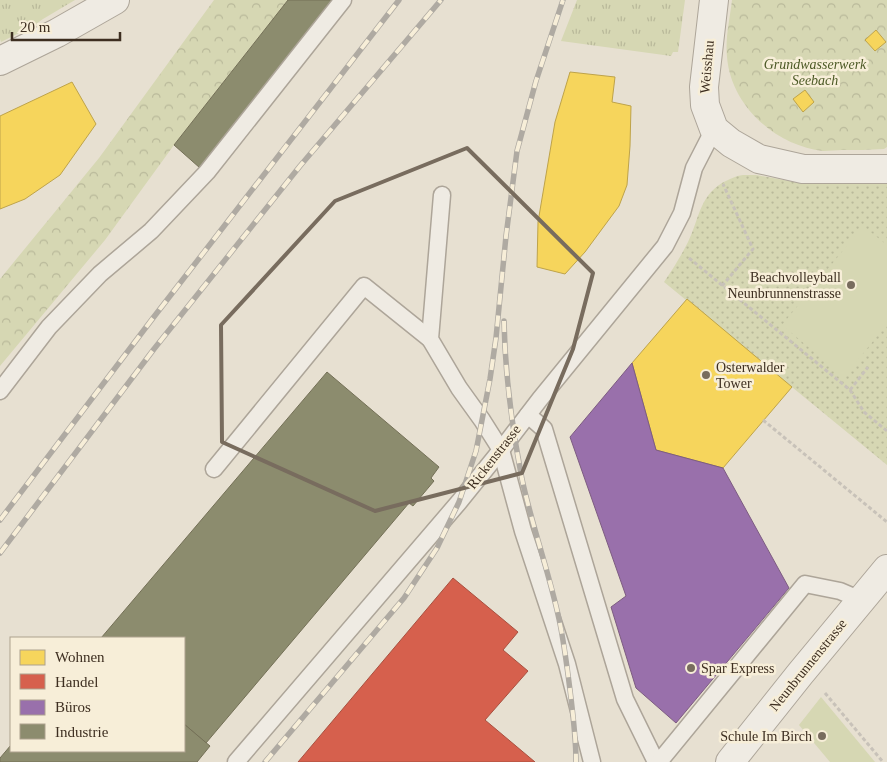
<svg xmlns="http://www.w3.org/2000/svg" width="887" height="762" font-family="Georgia,serif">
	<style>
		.grass { fill: url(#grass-tufts) }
		.forest { fill: url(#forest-crowns) }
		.park { fill: url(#park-dots) }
		.pitch { fill: #d6d7b3 }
		.homes { fill: #f6d55c; stroke: #bea34a }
		.shops { fill: #d6604d; stroke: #a85140 }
		.offices { fill: #9970ab; stroke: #7d5c81 }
		.industry { fill: #8c8c6e; stroke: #747057 }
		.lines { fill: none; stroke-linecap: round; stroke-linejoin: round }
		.service-casing { stroke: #ada599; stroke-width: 19 }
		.minor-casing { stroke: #ada599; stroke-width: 30 }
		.path { stroke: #c8c2b9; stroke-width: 3; stroke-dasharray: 4 2.5; stroke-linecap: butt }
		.service { stroke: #efebe3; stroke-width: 16 }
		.minor { stroke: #efebe3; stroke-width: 28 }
		.rail-casing { stroke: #afaaa2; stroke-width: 5.5 }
		.rail { stroke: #f7eed8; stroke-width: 4; stroke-dasharray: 11; stroke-linecap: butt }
		.marked { fill: none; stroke: #786c5e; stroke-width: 4; stroke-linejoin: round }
		.poi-dot { fill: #786c5e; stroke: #f7eed8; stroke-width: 2 }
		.labels { text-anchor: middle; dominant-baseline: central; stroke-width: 5; stroke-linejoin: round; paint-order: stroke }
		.park-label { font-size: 14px; font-style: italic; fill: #4d5a26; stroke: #f7eed8 }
		.street-label { font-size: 14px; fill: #3d2e20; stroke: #f7eed8 }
		.poi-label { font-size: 14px; fill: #3d2e20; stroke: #f7eed8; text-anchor: end }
	</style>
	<defs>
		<pattern id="grass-tufts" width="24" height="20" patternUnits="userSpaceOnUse" patternTransform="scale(1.25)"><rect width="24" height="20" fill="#d6d7b3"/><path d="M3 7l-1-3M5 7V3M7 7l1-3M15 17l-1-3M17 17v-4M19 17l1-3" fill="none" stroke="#b9b99a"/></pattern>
		<pattern id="forest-crowns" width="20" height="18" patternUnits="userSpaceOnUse" patternTransform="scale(1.25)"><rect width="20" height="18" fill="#d6d7b3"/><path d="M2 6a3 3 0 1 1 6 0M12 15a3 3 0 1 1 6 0" fill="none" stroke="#b9b99a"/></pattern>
		<pattern id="park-dots" width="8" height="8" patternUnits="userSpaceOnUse" patternTransform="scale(1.25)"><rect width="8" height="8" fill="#d6d7b3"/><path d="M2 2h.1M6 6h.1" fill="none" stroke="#b9b99a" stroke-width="1.8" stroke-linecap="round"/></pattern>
	</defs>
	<rect width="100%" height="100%" fill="#e7e0d1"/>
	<g class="grass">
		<path d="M0,0H75L43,19L33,26L1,42L0,39Z"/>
		<path d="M577,0H685L678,52H673L671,56L561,41Z"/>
	</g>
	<g class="forest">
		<path d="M214,0H288L174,145L105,240L0,366V279L99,158Z"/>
		<path d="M732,0H887V147L884,149C870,150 856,150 842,150C836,150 829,151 823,151C776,146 731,106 727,57C725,38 730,18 732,0Z"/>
	</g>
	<path class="park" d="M743,175H756L800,183H887V465L664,282C673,269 681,256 688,242C699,220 699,197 722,183C730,179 735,176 743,175Z"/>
	<g class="pitch">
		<path d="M863,226L887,245V324L844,377L782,325Z"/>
		<path d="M821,697L875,762H830L799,725Z"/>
	</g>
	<g class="homes">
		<path d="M876,30L886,42L875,51L865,40Z"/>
		<path d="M570,72L615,77L612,102L631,106L630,146L627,185L619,206L585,252L565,274L537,267L538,222L555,122Z"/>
		<path d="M72,82L96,124L60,175L25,199L0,209V116Z"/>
		<path d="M805,90L814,102L803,112L793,99Z"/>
		<path d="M687,299L792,387L723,468L656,450L632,363Z"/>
	</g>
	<path class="shops" d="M453,578L518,632L503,650L528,671L485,720L535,762H298Z"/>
	<path class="offices" d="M632,363L656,450L723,468L789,588L676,723L636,688L611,607L626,596L570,437Z"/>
	<g class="industry">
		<path d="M288,0H332L200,168L174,145Z"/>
		<path d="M327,372L439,467L431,478L434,481L413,506L409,503L206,743L184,724V638H101Z"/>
		<path d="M184,724L210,746L197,762H0V758L11,745V751H184Z"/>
	</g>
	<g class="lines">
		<g class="service-casing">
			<g id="service">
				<path d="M442,195L430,339L459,388L482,420L501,450L523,531L567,664L592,762"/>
				<path d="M0,391L49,327L100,274L151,231L207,172L343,0"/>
				<path d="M528,415L544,429L625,699L656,762"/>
				<path d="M214,469L364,286L430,339"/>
				<path d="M236,762L459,502L501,450L540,399L665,246L682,213L694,168L714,129"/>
				<path d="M659,762L805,584L840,591L861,600"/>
			</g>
		</g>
		<g class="minor-casing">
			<g id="minor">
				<path d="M714,0L704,87L705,105L714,129L731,143L759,159L803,169H887"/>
				<path d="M0,61L57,33L115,0"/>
				<path d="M730,762L800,674L887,569"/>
			</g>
		</g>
		<g class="path">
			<path d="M689,258L850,390L864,412L887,431"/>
			<path d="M722,286L753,249L723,184"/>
			<path d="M850,390L868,367"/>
			<path d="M763,420L887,522"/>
			<path d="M825,693L883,762"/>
		</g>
		<use href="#service" class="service"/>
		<use href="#minor" class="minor"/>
		<g class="rail-casing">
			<g id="rail">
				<path d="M504,321C505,374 512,427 522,479C532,526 549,572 559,619C564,642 567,666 570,690C573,714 576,738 576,762"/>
				<path d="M0,520L153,318L399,0"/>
				<path d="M0,553L154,349L300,166L441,0"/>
				<path d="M265,762L404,598L437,548L459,502L476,451L490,379L496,338L506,236L517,151L536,81L563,0"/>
			</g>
		</g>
		<use href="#rail" class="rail"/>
	</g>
	<path class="marked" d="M467,148L593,273L573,349L522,473L375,511L222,442L221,325L335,201Z"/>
	<g class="poi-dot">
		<circle cx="851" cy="285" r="5"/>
		<circle cx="706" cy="375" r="5"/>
		<circle cx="691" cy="668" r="5"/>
		<circle cx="822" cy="736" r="5"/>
	</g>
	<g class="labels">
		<g class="park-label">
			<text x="815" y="64">Grundwasserwerk<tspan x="815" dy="16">Seebach</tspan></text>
		</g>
		<g class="street-label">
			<text transform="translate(707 67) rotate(-85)">Weisshau</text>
			<text transform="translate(494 457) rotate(-52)">Rickenstrasse</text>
			<text transform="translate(808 665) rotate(-51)">Neunbrunnenstrasse</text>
		</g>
		<g class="poi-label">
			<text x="841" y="277">Beachvolleyball<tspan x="841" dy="16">Neunbrunnenstrasse</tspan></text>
			<text x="716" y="367" text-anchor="start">Osterwalder<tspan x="716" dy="16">Tower</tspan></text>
			<text x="701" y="668" text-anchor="start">Spar Express</text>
			<text x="812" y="736">Schule Im Birch</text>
		</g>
	</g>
	<rect x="10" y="637" width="175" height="115" fill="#f7eed8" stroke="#ada18e"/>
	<rect x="20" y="650" width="25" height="15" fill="#f6d55c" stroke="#ada18e"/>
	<text x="55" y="662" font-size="15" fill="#3d2e20">Wohnen</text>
	<rect x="20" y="674" width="25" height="15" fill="#d6604d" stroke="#ada18e"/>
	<text x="55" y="687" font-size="15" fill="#3d2e20">Handel</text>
	<rect x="20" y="700" width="25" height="15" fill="#9970ab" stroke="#ada18e"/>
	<text x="55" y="712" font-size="15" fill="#3d2e20">Büros</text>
	<rect x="20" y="724" width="25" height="15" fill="#8c8c6e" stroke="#ada18e"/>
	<text x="55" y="737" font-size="15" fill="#3d2e20">Industrie</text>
	<path d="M12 32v8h108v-8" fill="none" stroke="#3d2e20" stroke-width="2.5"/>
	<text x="20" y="32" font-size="15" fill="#3d2e20" stroke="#f7eed8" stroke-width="4" paint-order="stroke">20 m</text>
</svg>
